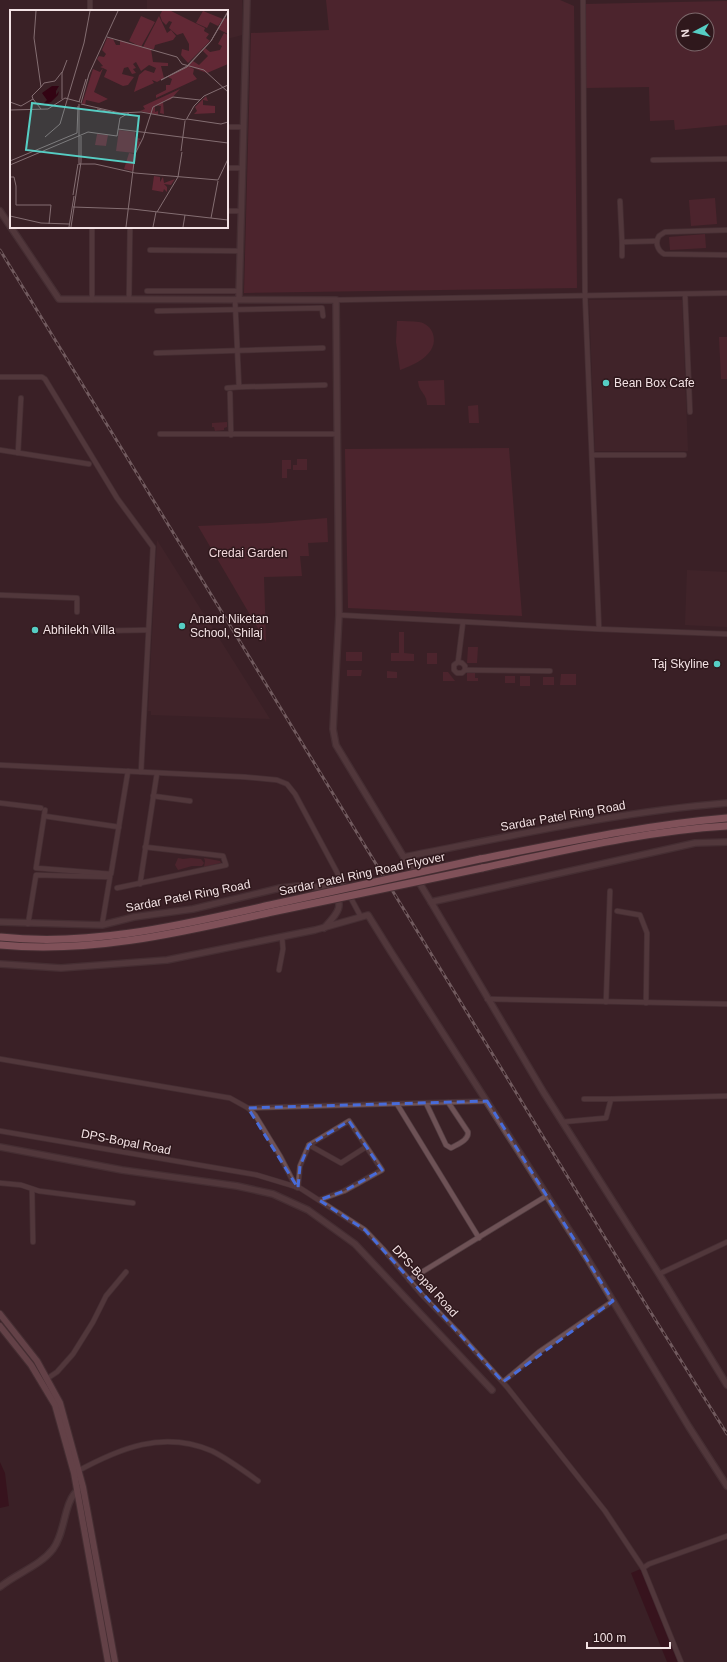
<svg xmlns="http://www.w3.org/2000/svg" width="727" height="1662" font-family="Arial,sans-serif">
	<style>
		.built { fill: #47272e }
		.green { fill: #622835; fill-rule: evenodd }
		.water { fill: #330413 }
		.lines { fill: none; stroke-linecap: round; stroke-linejoin: round }
		.minor-casing { stroke: #533e42; stroke-width: 6 }
		.tertiary-casing { stroke: #533e42; stroke-width: 8 }
		.secondary-casing { stroke: #533e42; stroke-width: 8 }
		.trunk-casing { stroke: #533e42; stroke-width: 9 }
		.minor { stroke: #6e5256; stroke-width: 4.5 }
		.tertiary { stroke: #6e5256; stroke-width: 5.5 }
		.secondary { stroke: #94686f; stroke-width: 6 }
		.trunk { stroke: #d48c98; stroke-width: 7 }
		.rail-casing { stroke: #b39fa2; stroke-width: 3 }
		.rail { stroke: #2f181c; stroke-width: 1.5; stroke-dasharray: 4.5; stroke-linecap: butt }
		.trunk-bridge-casing { stroke: #533e42; stroke-width: 9; stroke-linecap: butt }
		.trunk-bridge { stroke: #d48c98; stroke-width: 7 }
		.marked { fill: none; stroke: #486cda; stroke-width: 3; stroke-dasharray: 8 5; stroke-linejoin: round }
		.poi-dot { fill: #56cec4; stroke: #2f181c; stroke-width: 1.5 }
		.labels { text-anchor: middle; dominant-baseline: central; stroke-width: 3; stroke-linejoin: round; paint-order: stroke }
		.poi-label { font-size: 12px; fill: #f3e2e4; stroke: #2f181c; text-anchor: start }
		.park-label { font-size: 12px; fill: #f2d7db; stroke: #2f181c }
		.street-label { font-size: 12px; fill: #f3e2e4; stroke: #2f181c }
		.inset-road { fill: none; stroke: #846e72; stroke-width: 1 }
		.view { fill: #56cec4; fill-opacity: 0.15; stroke: #56cec4; stroke-width: 2 }
		.inset-edge { fill: none; stroke: #f3e2e4; stroke-width: 2 }
	</style>
	<rect width="100%" height="100%" fill="#3a2126"/>
	<g class="built">
		<path d="M147,0H242V35L227,39V11H147Z"/>
		<path d="M589,300H682L688,451H595Z"/>
		<path d="M157,540L270,719L151,715V711H148Z"/>
		<path d="M687,570L727,572V627L685,625Z"/>
	</g>
	<g class="green">
		<path d="M326,0H560L574,6L577,288L244,293L251,33L329,30Z"/>
		<path d="M727,1V125L675,130L674,120L650,121L649,87L585,88V4ZM683,20H707V44H683Z"/>
		<path d="M715,198L717,224L691,226L689,200Z"/>
		<path d="M705,234L706,248L670,250L669,237Z"/>
		<path d="M397,321C404,321 412,321 419,322C426,323 431,328 433,334C439,354 414,365 400,370L396,342Z"/>
		<path d="M719,337H727V379H721Z"/>
		<path d="M444,380L445,405H427C427,393 419,393 418,381Z"/>
		<path d="M478,405L479,423H469L468,406Z"/>
		<path d="M227,422V427L224,428V430L215,431L214,427H212V423Z"/>
		<path d="M509,448L522,616L348,608L345,449Z"/>
		<path d="M297,459H307V470H293V465H297Z"/>
		<path d="M282,460H291V469H287V478H282Z"/>
		<path d="M327,518L328,542L308,543L309,556H300L302,576L264,577L266,642L198,526L270,523Z"/>
		<path d="M399,632H404V653L414,654V661H391V653H399Z"/>
		<path d="M468,647H478L477,663H467Z"/>
		<rect x="346" y="652" width="16" height="9"/>
		<rect x="427" y="653" width="10" height="11"/>
		<path d="M347,670H362L361,676H347Z"/>
		<path d="M387,671L397,672V678H387Z"/>
		<path d="M443,672H448L455,681H443Z"/>
		<path d="M467,673H475V678H478V681H467Z"/>
		<path d="M561,674H576V685H560Z"/>
		<rect x="505" y="676" width="10" height="7"/>
		<rect x="520" y="676" width="10" height="10"/>
		<rect x="543" y="677" width="11" height="8"/>
		<path d="M178,858L183,859L191,858L201,859L204,863L202,866H192L178,870L175,865Z"/>
		<path d="M204,858L220,861L221,863L204,867L205,861Z"/>
	</g>
	<g class="water">
		<path d="M0,1462L5,1473L9,1506L0,1508Z"/>
		<path d="M643,1568L678,1662H667L631,1573Z"/>
	</g>
	<g class="lines">
		<g class="minor-casing">
			<g id="minor">
				<path d="M90,0V11"/>
				<path d="M583,0L585,295L599,629"/>
				<path d="M227,127H244"/>
				<path d="M653,160L727,159"/>
				<path d="M227,168H243"/>
				<path d="M620,201L622,242L657,241"/>
				<path d="M227,211H242"/>
				<path d="M92,227V300"/>
				<path d="M727,230L665,232L659,236C655,242 657,250 664,254L727,255"/>
				<path d="M622,242V256"/>
				<path d="M150,250L241,251"/>
				<path d="M147,291H240"/>
				<path d="M685,294L690,412"/>
				<path d="M129,299L130,230"/>
				<path d="M235,299L239,387L325,385"/>
				<path d="M336,300L727,293"/>
				<path d="M157,311L322,308L323,316"/>
				<path d="M156,353L323,348"/>
				<path d="M0,377H42L45,379L117,498L153,547L141,772"/>
				<path d="M227,388L239,387"/>
				<path d="M230,393L231,435"/>
				<path d="M160,434H338"/>
				<path d="M0,450L89,464"/>
				<path d="M18,453L21,398"/>
				<path d="M592,455H684"/>
				<path d="M0,595L77,598V612"/>
				<path d="M339,615L597,629L727,634"/>
				<path d="M93,631L148,630"/>
				<path d="M458,662L462,663L465,666V670L462,673H457L454,670V665L458,662L463,622"/>
				<path d="M465,670L550,671"/>
				<path d="M0,765L245,777L277,780L287,784L295,794L361,917"/>
				<path d="M153,796L190,801"/>
				<path d="M0,803L41,808"/>
				<path d="M45,810L36,868L111,874L128,771"/>
				<path d="M44,816L119,827"/>
				<path d="M140,884L157,773"/>
				<path d="M117,888L226,865L223,856L145,847"/>
				<path d="M617,911L640,915L647,933L646,1003"/>
				<path d="M28,924L36,875L110,877L102,925"/>
				<path d="M279,970L283,949L282,937"/>
				<path d="M487,999L727,1004"/>
				<path d="M606,1002L610,891"/>
				<path d="M0,1059L230,1098L248,1108L255,1115L280,1156L296,1187"/>
				<path d="M584,1099H611"/>
				<path d="M426,1103L446,1145L451,1148C458,1144 469,1140 468,1132L448,1102"/>
				<path d="M397,1104L479,1238"/>
				<path d="M248,1108L487,1101"/>
				<path d="M562,1122L606,1118L611,1099L727,1096"/>
				<path d="M0,1131L257,1175L300,1188L365,1230L383,1249L422,1295L457,1331L507,1387L605,1511L643,1568L681,1662"/>
				<path d="M0,1183L21,1185L39,1191L133,1203"/>
				<path d="M298,1188L300,1166L309,1145"/>
				<path d="M32,1189L33,1242"/>
				<path d="M319,1200L344,1191L382,1170L349,1121L309,1145L341,1163L366,1147"/>
				<path d="M659,1274L727,1242"/>
				<path d="M409,1280L548,1195"/>
				<path d="M48,1378L57,1372L73,1354L93,1322L106,1296L126,1272"/>
				<path d="M503,1382L539,1352L613,1301"/>
				<path d="M76,1472C120,1448 163,1430 212,1451C228,1459 243,1470 258,1481"/>
				<path d="M643,1568L649,1564L727,1536"/>
			</g>
		</g>
		<g class="tertiary-casing">
			<g id="tertiary">
				<path d="M0,211L59,299L336,300L339,615L333,729L336,745L431,902L544,1093L659,1274L727,1385"/>
				<path d="M239,298L247,0"/>
				<path d="M404,857C511,836 618,812 727,803"/>
				<path d="M431,902L695,843L727,842"/>
				<path d="M0,922L102,925L134,917L193,909L280,888L299,886L332,888C346,906 337,914 324,928"/>
				<path d="M0,964L61,968L167,960L315,930L368,915L391,952L587,1258L689,1427L727,1486"/>
				<path d="M0,1147L122,1170L237,1186L273,1194L308,1210L355,1244L492,1390"/>
				<path d="M0,1587C17,1573 40,1566 53,1549C66,1532 63,1501 79,1489"/>
			</g>
		</g>
		<g class="secondary-casing">
			<g id="secondary">
				<path d="M0,1314L37,1361L60,1403L83,1487L115,1662"/>
				<path d="M0,1326L31,1365L55,1405L74,1473L108,1662"/>
			</g>
		</g>
		<g class="trunk-casing">
			<g id="trunk">
				<path d="M480,859C562,843 644,825 727,818"/>
				<path d="M482,868C563,851 644,831 727,826"/>
			</g>
		</g>
		<use href="#minor" class="minor"/>
		<use href="#tertiary" class="tertiary"/>
		<use href="#secondary" class="secondary"/>
		<use href="#trunk" class="trunk"/>
		<g class="rail-casing">
			<path id="rail" d="M0,250L648,1308L727,1434"/>
		</g>
		<use href="#rail" class="rail"/>
		<g class="trunk-bridge-casing">
			<g id="trunk-bridge">
				<path d="M0,937C91,947 181,925 270,905C340,889 410,875 480,859"/>
				<path d="M0,945C92,954 183,932 272,912C342,897 412,882 482,868"/>
			</g>
		</g>
		<use href="#trunk-bridge" class="trunk-bridge"/>
	</g>
	<path d="M0 0H727V1662H0ZM487,1101L613,1301L503,1382L365,1230L319,1200L344,1191L382,1170L349,1121L309,1145L300,1166L298,1188L248,1108Z" fill="#3a2126" fill-opacity=".55" fill-rule="evenodd"/>
	<path class="marked" d="M487,1101L613,1301L503,1382L365,1230L319,1200L344,1191L382,1170L349,1121L309,1145L300,1166L298,1188L248,1108Z"/>
	<g class="poi-dot">
		<circle cx="606" cy="383" r="4"/>
		<circle cx="182" cy="626" r="4"/>
		<circle cx="35" cy="630" r="4"/>
		<circle cx="717" cy="664" r="4"/>
	</g>
	<g class="labels">
		<g class="poi-label">
			<text x="614" y="383">Bean Box Cafe</text>
			<text x="190" y="619">Anand Niketan<tspan x="190" dy="14">School, Shilaj</tspan></text>
			<text x="43" y="630">Abhilekh Villa</text>
			<text x="709" y="664" text-anchor="end">Taj Skyline</text>
		</g>
		<g class="park-label">
			<text x="248" y="553">Credai Garden</text>
		</g>
		<g class="street-label">
			<text transform="translate(563 816) rotate(-10)">Sardar Patel Ring Road</text>
			<text transform="translate(362 874) rotate(-12)">Sardar Patel Ring Road Flyover</text>
			<text transform="translate(188 896) rotate(-11)">Sardar Patel Ring Road</text>
			<text transform="translate(126 1142) rotate(11)">DPS-Bopal Road</text>
			<text transform="translate(425 1281) rotate(48)">DPS-Bopal Road</text>
		</g>
	</g>
	<g transform="translate(10 10)">
		<rect width="218" height="218" fill="#3a2126"/>
		<path d="M152,1H161L195,18L194,21L199,24L196,28L200,31L178,53L171,45L172,39L179,41V34L173,23L167,25L159,18L162,12L159,11L156,15L152,11L150,5ZM193,1L213,9L208,16L200,12L197,18L186,13ZM131,6L145,12L131,37L119,31ZM149,6L157,23L161,20L166,26L163,30L145,35L144,39H141L143,52L158,53V56H151L154,68L147,72L142,70L144,73L124,82L129,65L135,60L144,63L146,58L139,55L131,61L126,52L123,54L126,58L123,59L126,63L122,64L118,57L114,58L112,64L124,67L118,75L113,76L94,67L97,60L93,58L84,82L98,89L89,93L76,90L75,95L72,94L83,59L90,62L93,58L90,57L93,56L87,49L89,46L94,47L96,44L92,40L97,28L103,29L106,35H110V30L133,37ZM215,8L218,9V24L208,19ZM214,23L218,25V54L197,63L178,56L183,51L189,55L198,46L193,41L195,38L200,42L210,40L212,36L208,34ZM178,56L184,59L183,64L187,69L146,88V85L156,80V75H160L162,69L158,67ZM170,79L160,90L153,91L154,104L150,103L151,96L145,95V102L148,101V105L130,101L135,99L133,96ZM196,86L198,91L193,90V95L205,96V103L184,104L187,101L185,97ZM109,120L125,122V127L131,129L128,131L131,132L124,143L106,141ZM87,124L98,125L96,136L85,135ZM119,143L125,144L123,161L114,159ZM144,166L150,167V172L153,167L154,173L165,169L161,175L154,174L157,177V182L154,179L153,182L142,180Z" fill="#622835"/>
		<path d="M42,76H49L46,81V85L49,81L48,85L41,92L32,95L37,90L32,83Z" fill="#330413"/>
		<path class="inset-road" d="M218,1L201,31L177,56L151,70L177,57L201,31L218,2M97,27L167,47L172,54L194,60L218,82M31,77L34,73L45,71L52,62M23,89L22,86L31,77L24,28L26,1M52,89V63L57,50M0,92L11,96L23,89L31,99M69,92L76,69M71,93L79,64L108,1M71,94L110,103L131,102L176,110L184,96L194,86L218,75M87,99L101,102M0,100L38,99L55,88L70,92M177,109L211,114L218,112M108,119L218,133M35,127L50,114L74,33L80,1M171,141L175,111M0,151L67,123L68,96M69,154H85L125,163L208,170M0,155L78,122L107,126L110,108L119,103M69,155V94M0,167H4L6,176V195H41L39,214M208,170L218,149M63,185L68,154M63,197L122,199L218,210M147,202L168,167L172,142M0,206L31,213L59,214M201,208L208,171M59,217L64,186M61,217L71,152V126M116,217L125,144L133,128L143,97L163,87L190,90M143,217L146,202M173,217L175,205"/>
		<path class="view" d="M22,93L129,106L124,153L16,140Z"/>
		<rect width="218" height="218" class="inset-edge"/>
	</g>
	<g transform="translate(695 32) rotate(263)"><circle r="19" fill="#2f181c" stroke="#7d696c"/>
	<path d="M0-3L7 15L0 10L-7 15Z" fill="#56cec4"/>
	<text y="-6" font-size="11" font-weight="bold" text-anchor="middle" fill="#f3e2e4">N</text>
	</g>
	<path d="M587 1642v6h83v-6" fill="none" stroke="#f3e2e4" stroke-width="2"/>
	<text x="593" y="1642" font-size="12" fill="#f3e2e4" stroke="#2f181c" stroke-width="3" paint-order="stroke">100 m</text>
</svg>
